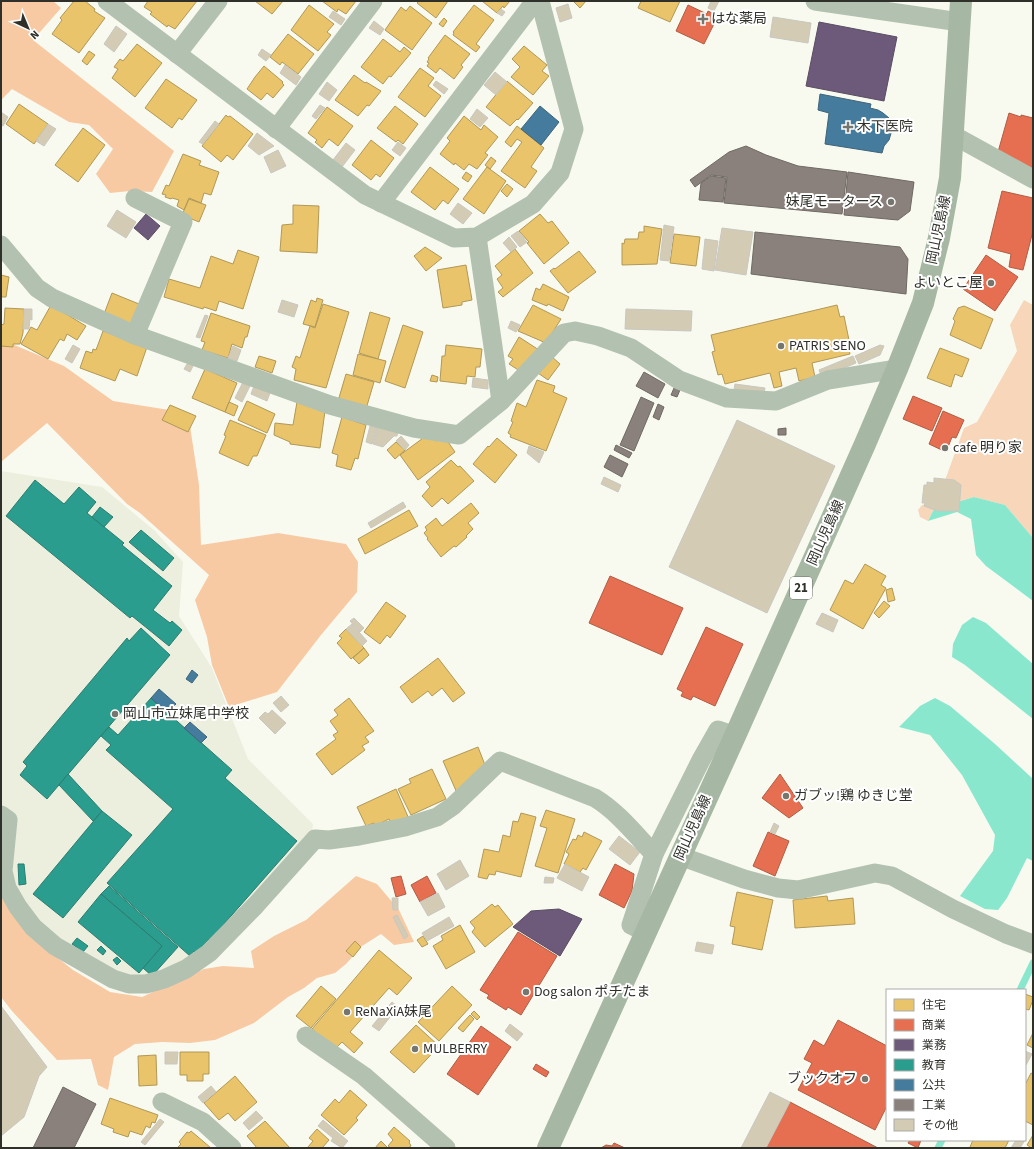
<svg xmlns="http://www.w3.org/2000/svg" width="1034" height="1149" font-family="'Source Sans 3','Noto Sans JP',sans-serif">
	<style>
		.built { fill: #ecefdd }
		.green { fill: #f7d6ba }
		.forest { fill: #f7caa4 }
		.water { fill: #89e7cd }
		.homes { fill: #e9c46a; stroke: #b19856 }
		.shops { fill: #e76f51; stroke: #b05c45 }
		.offices { fill: #6d597a; stroke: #5a4d62 }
		.schools { fill: #2a9d8f; stroke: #2b7c70 }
		.public { fill: #457b9d; stroke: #3e647a }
		.industry { fill: #8a817c; stroke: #6e6963 }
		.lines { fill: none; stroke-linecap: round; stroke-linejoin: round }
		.stream { stroke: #89e7cd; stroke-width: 7 }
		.building { fill: #d3cbb4; stroke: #c8c7c0 }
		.minor { stroke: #b3c1b1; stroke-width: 19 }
		.primary { stroke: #a6b8a4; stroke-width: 22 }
		.poi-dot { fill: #75776f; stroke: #fff; stroke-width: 1.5 }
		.labels { text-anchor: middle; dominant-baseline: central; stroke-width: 4; stroke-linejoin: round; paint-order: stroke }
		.shield { fill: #fff; stroke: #6d6e69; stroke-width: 1 }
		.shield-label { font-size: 13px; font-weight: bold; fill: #2e3029 }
		.poi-label { font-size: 14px; fill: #2e3029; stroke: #fff; text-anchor: start }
		.street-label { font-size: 14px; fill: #2e3029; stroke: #fff }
	</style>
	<rect width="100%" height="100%" fill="#f8faf0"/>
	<path class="built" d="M1,471L102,487L154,530L183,562L179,616L212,668L248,759L313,824L312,832L207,948L149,977L116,973L65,943L42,924L26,904L19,891L13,877L12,866L17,816L1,809Z"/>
	<path class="green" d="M1024,300L1033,305V538L1005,505L974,497L934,509L928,521L920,517L918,510L922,505L933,503L940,494L964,428L977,422L1017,351L1010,325Z"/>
	<g class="forest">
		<path d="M1,1H53L61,8L33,40L174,151L152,192L130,191L110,193L96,174L113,149L89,125L69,122L12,89L1,100Z"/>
		<path d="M5,341L64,366L113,401L188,413L199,485L201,545L278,533L346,544L358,562L357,592L321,635L277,692L229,707L212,665L207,637L195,600L209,575L140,513L127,504L47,423L1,462V342Z"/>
		<path d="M356,876L377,884L399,910L414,942L394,945L381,934L362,946L346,964L335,973L317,978L304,988L288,997L254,1023L215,1040L190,1043L162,1042L135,1044L114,1057L108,1090L98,1085L91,1059L57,1060L12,1011L1,997V879L35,940L73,970L110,992L142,997L204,969L223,966L254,968L251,951L274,936L306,920Z"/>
	</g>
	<g class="water">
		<path d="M974,497L1005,505L1033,538V601L986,566L976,555L971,519L957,512L928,521L934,509Z"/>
		<path d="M973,617L986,623L1033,664V719L965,665L952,657L953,644L962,625Z"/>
		<path d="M935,698L950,706L995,744L1033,779V861L1027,858L1007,898L998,910L985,909L960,896L993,851L995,835L962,775L930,735L899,727L920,706Z"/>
	</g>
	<g class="homes">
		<path d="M74,1H85L95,9L94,11L105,18L79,53L52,34L62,20L60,18Z"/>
		<path d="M148,1H197L175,29L168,25L167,27L150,14L152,12L144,7Z"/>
		<path d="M255,1H283L272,14Z"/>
		<path d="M322,1H356L346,14L338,9L337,12Z"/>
		<path d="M417,1H448L436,18L417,3L418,2Z"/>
		<path d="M482,1H510L504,8L503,6L497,13Z"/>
		<path d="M573,1H586L580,8Z"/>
		<path d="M641,1H680L670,22L638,8Z"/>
		<path d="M309,5L334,24L327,32L331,35L318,51L291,30Z"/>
		<path d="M474,5L494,20L476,44L480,47L476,52L453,35L454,33L453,32Z"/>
		<path d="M410,6L432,23L412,50L385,30L401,7L406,11Z"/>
		<path d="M444,18L447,21L443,27L439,24Z"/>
		<path d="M288,34L314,54L298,74L282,62L280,65L270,57Z"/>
		<path d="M445,35L470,54L461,65L463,67L454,79L440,68L436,73L427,66L429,63L427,62L429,59L428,58Z"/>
		<path d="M383,39L400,52L404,47L411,53L391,77L389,76L383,84L361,67Z"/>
		<path d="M137,44L162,63L135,97L112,78L118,69L114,67L120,59L123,61Z"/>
		<path d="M524,46L547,65L542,71L549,76L533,95L511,77L520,67L512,59Z"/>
		<path d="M89,51L95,55L87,65L82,61Z"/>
		<path d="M264,66L283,82L282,83L284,85L273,98L267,93L261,100L247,89L255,77Z"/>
		<path d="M420,68L434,78L428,86L441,96L425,117L398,97Z"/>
		<path d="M354,75L365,83L366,82L381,91L369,106L367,105L358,116L335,100Z"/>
		<path d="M166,79L197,100L182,120L179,118L172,128L145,108Z"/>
		<path d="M507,81L533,103L518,120L517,119L510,126L486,107Z"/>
		<path d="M19,104L48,124L34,144L6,124Z"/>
		<path d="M395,106L418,124L403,144L398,140L396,142L377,128Z"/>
		<path d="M327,107L353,126L338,146L329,139L322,148L315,142L317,140L308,133Z"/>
		<path d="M226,115L228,117L230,116L253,134L233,160L227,155L221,162L202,146Z"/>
		<path d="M464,116L481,130L484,125L498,137L485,153L488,155L477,169L469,164L464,170L455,163L454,165L440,154L450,141L447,138Z"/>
		<path d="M517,126L544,148L531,167L537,171L525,188L501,171L522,142L517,139L511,147L505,142Z"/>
		<path d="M83,128L105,145L78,182L55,165Z"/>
		<path d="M371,140L394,158L380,177L376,174L371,180L352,165Z"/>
		<path d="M183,154L201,161L199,165L219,172L211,195L204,193L201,203L189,198L184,210L177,206L179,200L172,198L171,199L165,197L166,195L162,194L166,185L169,186Z"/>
		<path d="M491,157L496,161L490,169L485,165Z"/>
		<path d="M430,167L459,189L448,204L443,200L435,210L411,192Z"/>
		<path d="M487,167L506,181L484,214L463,199Z"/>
		<path d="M466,172L472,176L468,182L462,178Z"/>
		<path d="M507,184L513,189L507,197L501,191Z"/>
		<path d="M189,199L206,205L199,222L182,215Z"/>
		<path d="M293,205L319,206L317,253L280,251L282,225L293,224Z"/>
		<path d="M540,214L548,223L552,221L569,243L544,264L527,243L529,242L519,231Z"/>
		<path d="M644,226L662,229L657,264L622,265V243L624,244L625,239H638L639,232H644Z"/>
		<path d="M674,234L700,237L696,266L670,263Z"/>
		<path d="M425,247L442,258L426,271L414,256Z"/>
		<path d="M515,249L533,273L503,297L498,292L503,288L497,279L502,275L495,266Z"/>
		<path d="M238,250L259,257L243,309L219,301L216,311L204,307L203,309L164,297L169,279L200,288L211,256L233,264Z"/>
		<path d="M579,251L596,272L568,293L550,271L554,268L555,269Z"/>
		<path d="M466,265L472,300L462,302V305L443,308L437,270Z"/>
		<path d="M1,275L9,277L6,297H1Z"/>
		<path d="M543,284L569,297L563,311L548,304L547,306L532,300L536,288L540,290Z"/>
		<path d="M112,293L139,304L130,325L104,314Z"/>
		<path d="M317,298L323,300L315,327L303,324L311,300L316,302Z"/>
		<path d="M323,304L349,312L326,388L294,380L296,369L292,367L296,356L300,358L310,326L315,328Z"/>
		<path d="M51,305L86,326L77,340L67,334L64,341L60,339L48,359L21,344L31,327L37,330Z"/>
		<path d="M533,305L561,319L546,343L518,331Z"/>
		<path d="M837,305L840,317L844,316L849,340H847L850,354L812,363L815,377L799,381L796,368L779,372L782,386L774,388L770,373L725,384L722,374L718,375L712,352L715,351L711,335Z"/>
		<path d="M964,306L993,319L981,349L950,335L955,321L953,319L958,308Z"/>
		<path d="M5,308L24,309L23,333L20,344H13V347L1,346V325L4,324Z"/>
		<path d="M370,312L390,318L378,359L359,353Z"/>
		<path d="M211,313L250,326L247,337H245L242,348L232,344L228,358L202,350L205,342L201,341Z"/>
		<path d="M403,325L423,332L405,388L385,381Z"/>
		<path d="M103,331L147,347L137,376L120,369L115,381L80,368L86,351L92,353L93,349L96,350Z"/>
		<path d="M519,337L539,350L523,373L509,364L513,359L508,356Z"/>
		<path d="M446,345L482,349L480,367H476L475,377L467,376L466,384L440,381L442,356H445Z"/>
		<path d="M940,348L969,359L962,377L955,374L951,387L927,378Z"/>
		<path d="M358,354L386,361L380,383L353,375Z"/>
		<path d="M259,356L276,361L272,373L255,367Z"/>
		<path d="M551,356L560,364L548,380L538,373Z"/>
		<path d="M205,369L237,383L225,412L192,398Z"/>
		<path d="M346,374L374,382L366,409L338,401Z"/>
		<path d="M432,375L438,377L437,382L430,381Z"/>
		<path d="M537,380L555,386L553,392L567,398L546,451L510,437L511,435L508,433L513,422L511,421L517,403L526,407Z"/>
		<path d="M247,401L275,414L267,433L238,420Z"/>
		<path d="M229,402L238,406L234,416L225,412Z"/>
		<path d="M297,402L325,411L320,448L290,444V442L274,435L275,423L293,425Z"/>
		<path d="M170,405L196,416L188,432L162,420Z"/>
		<path d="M342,417L366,425L358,459L355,458L351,470L336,466L338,455L332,453Z"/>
		<path d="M230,420L266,435L257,456H253L248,466L219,453L226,436L224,435Z"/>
		<path d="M430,433L436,441L444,436L455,452L418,480L400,455Z"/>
		<path d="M497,438L517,455L495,483L473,464L488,446L489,447Z"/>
		<path d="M396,442L405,450L395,459L387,450Z"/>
		<path d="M451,460L458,467L460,466L474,481L448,504L442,498L432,507L422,496L430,487L426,482Z"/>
		<path d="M471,503L479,513L468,523L473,529L466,536L467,537L456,547L454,546L441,557L427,539L428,538L424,533L427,530L425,527L436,518L442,526Z"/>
		<path d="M409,510L418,526L365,554L358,539Z"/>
		<path d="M865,564L886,576L881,585L886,588L863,629L830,610L845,580L853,584Z"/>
		<path d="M892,588L895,600L888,602L886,590Z"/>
		<path d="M884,601L890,606L879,618L874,613Z"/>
		<path d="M386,602L406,616L390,638L387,635L380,644L364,632Z"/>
		<path d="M346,629L364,648L351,659L337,643L342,638L339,636Z"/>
		<path d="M364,648L369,655L359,664L353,658Z"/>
		<path d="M438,658L465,693L453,702L442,688L432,696L428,691L412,703L400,687Z"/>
		<path d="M349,698L374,731L365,737L369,742L362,746L365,750L332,775L316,754L336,739L333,735L338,732L330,721L338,715L334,710Z"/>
		<path d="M478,747L487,770L457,793L443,761Z"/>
		<path d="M432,769L446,799L411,815L398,789L411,783L409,779Z"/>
		<path d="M396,789L409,819L392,827L389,819L375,826L374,823L366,826L357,807Z"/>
		<path d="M546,810L575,819L558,873L535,866L547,828L540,826Z"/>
		<path d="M521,813L536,817L521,877L496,871L495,875L489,874L487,879L478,877L484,849L499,852L503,835L510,837L513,821L518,822Z"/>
		<path d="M584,832L602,841L586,870L583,868L580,872L564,864L569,854L566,852L573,839L576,840L578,835L582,837Z"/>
		<path d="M737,892L773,900L762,950L732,944L735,927L730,926Z"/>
		<path d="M827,896L828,901L853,898L855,924L795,928L793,900Z"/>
		<path d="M492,904L495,907L498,905L513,924L485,947L472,932L475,928L470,922Z"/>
		<path d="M460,925L475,952L446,969L433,946L443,940L441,936Z"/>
		<path d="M423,936L428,944L422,947L417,940Z"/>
		<path d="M355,941L361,947L353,957L346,951Z"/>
		<path d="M379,950L412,978L397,995L389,988L350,1032L363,1043L354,1053L342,1042L335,1049L312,1029Z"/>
		<path d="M321,986L336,999L311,1028L296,1016Z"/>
		<path d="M452,986L472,1005L439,1041L418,1022Z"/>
		<path d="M1025,994L1033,997V1000L1029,1010L1025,1009Z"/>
		<path d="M474,1011L480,1017L477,1020L471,1014Z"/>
		<path d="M470,1015L474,1019L463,1032L458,1028Z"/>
		<path d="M416,1025L439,1046L414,1073L390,1052Z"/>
		<path d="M1033,1033V1048L1027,1045Z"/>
		<path d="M180,1052H209V1074H203V1081H187V1075H180Z"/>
		<path d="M156,1055L157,1085L139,1086L138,1056Z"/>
		<path d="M1031,1073L1033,1074V1125L1025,1121V1085Z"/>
		<path d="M235,1076L257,1102L235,1121L228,1113L219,1120L204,1103Z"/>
		<path d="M350,1090L367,1105L356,1118L358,1120L344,1135L321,1115L335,1099L339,1103Z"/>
		<path d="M110,1098L158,1115L155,1123L152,1122L150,1128L146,1126L142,1135L130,1131L128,1137L113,1132L114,1129L101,1124Z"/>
		<path d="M265,1121L290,1148H257L247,1136Z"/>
		<path d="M394,1127L410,1141L409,1142L411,1146L408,1148H391L388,1146L393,1140L388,1134Z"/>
		<path d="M317,1129L329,1140L322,1148H310L308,1147L313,1141L309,1138Z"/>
		<path d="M191,1131L211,1148H177L181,1144L179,1142L187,1132L189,1133Z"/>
		<path d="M1033,1135V1148H1029L1030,1147L1027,1145Z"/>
		<path d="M973,1140H1009L1005,1148H971L970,1147Z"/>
		<path d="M381,1141L388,1148H375Z"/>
	</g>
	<g class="shops">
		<path d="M688,5L707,14L708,11L718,16L704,44L676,31Z"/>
		<path d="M1009,113L1021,117V115L1033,118V170L998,152Z"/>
		<path d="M1002,191L1033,198V231L1023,270L1009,267L1011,254L988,248Z"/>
		<path d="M986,255L1018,277L995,311L963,289Z"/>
		<path d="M913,396L942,408L932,431L903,419Z"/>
		<path d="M943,411L964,420L956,438L952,437L946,452L929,444Z"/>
		<path d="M610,576L683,608L662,655L589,623Z"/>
		<path d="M706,627L743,644L715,706L693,696L691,700L681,696L683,692L677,689Z"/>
		<path d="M780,774L803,808L789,818L762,798Z"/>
		<path d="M768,832L789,841L775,876L753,866Z"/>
		<path d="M615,864L634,874L632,891L624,908L599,895Z"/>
		<path d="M401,876L406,894L396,897L391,878Z"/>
		<path d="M427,876L436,893L420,902L411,885Z"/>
		<path d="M518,932L557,956L521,1015L508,1007L506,1010L487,998L489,995L480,990Z"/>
		<path d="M838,1020L887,1046V1106L875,1130L798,1090L812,1063L804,1059L814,1040L824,1046Z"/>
		<path d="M481,1026L511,1047L478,1095L447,1074Z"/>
		<path d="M536,1064L549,1072L546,1077L533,1069Z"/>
		<path d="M790,1102L878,1148H766Z"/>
		<path d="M910,1140H921L918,1148L908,1143Z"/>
		<path d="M614,1143L625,1148H601L606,1145L612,1146Z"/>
	</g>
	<g class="offices">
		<path d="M819,22L897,37L884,101L806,86Z"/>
		<path d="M146,214L160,226L148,240L134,228Z"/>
		<path d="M559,909L582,919L560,956L513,927L531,911Z"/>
	</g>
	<g class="schools">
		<path d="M35,480L64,504L79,487L96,502L87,513L124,543L122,545L172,586L153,610L170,623L172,621L182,630L169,646L132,616L130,618L6,516Z"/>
		<path d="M100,507L113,517L104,527L92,517Z"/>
		<path d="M141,530L174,558L163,571L129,542Z"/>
		<path d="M141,628L170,655L47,799L20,775L27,766L23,762L127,638L129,641Z"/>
		<path d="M151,698L232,770L225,778L297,841L210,940L209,939L196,953L194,951L190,956L107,883L173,809L106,750L111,745L101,736L109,727L118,735Z"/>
		<path d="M68,774L102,811L93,821L59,785Z"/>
		<path d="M102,811L132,835L63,918L33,894Z"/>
		<path d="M18,864H24L26,884L19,885Z"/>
		<path d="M109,886L178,947L152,976L143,968L162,946L101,894Z"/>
		<path d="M101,894L162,946L139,973L78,922Z"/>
		<path d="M77,938L88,946L83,952L72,944Z"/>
		<path d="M101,946L106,951L103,955L97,950Z"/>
		<path d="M117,957L121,961L117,965L113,960Z"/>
	</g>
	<g class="public">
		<path d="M820,94L871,104L870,108L878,110L883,113L889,118L892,130L889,140L884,146L882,153L825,144L829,113L818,110Z"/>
		<path d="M540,106L559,122L541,145L521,129Z"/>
		<path d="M192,670L198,675L192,683L186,679Z"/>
		<path d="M159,689L176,704L167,713L151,698Z"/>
		<path d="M190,722L207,737L201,743L184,728Z"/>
	</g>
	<g class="industry">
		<path d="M746,146L766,155L798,166L847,172L842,214L724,203L727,177L711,175L695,187L690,180L729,152Z"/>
		<path d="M848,172L914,182L910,211L898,220L844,215Z"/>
		<path d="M711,176L726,178L723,202L699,200L701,183Z"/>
		<path d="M755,232L900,247L908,259L906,294L751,274Z"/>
		<path d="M644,372L665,384L658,398L636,386Z"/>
		<path d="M674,388L680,390L677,397L671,395Z"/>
		<path d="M641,397L654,403L634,451L620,445Z"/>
		<path d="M658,404L664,407L659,420L653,417Z"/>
		<path d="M786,428V435H778V429Z"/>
		<path d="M616,445L632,453L629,458L614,450Z"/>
		<path d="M610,455L628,464L622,477L604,467Z"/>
		<path d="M63,1087L96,1104L74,1148H33Z"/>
	</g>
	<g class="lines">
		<g class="stream">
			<path d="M1020,990L1033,963"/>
			<path d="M938,1148L942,1140"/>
		</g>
	</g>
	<g class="building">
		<path d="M711,1H719L714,11L708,8Z"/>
		<path d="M568,4L572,18L560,22L556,8Z"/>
		<path d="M501,9L505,12L502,16L497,13Z"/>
		<path d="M333,11L345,19L341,25L329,17Z"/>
		<path d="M773,17L811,23L808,43L770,37Z"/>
		<path d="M374,21L384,29L380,35L369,28Z"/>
		<path d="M116,26L127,34L114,52L104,44Z"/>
		<path d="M262,49L271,55L266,61L258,55Z"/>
		<path d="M285,65L301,77L296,85L280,73Z"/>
		<path d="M495,72L507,82L496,95L484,85Z"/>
		<path d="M436,81L448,89L444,94L433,85Z"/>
		<path d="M327,82L337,90L329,101L319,94Z"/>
		<path d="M320,105L325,108L316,119L312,116Z"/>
		<path d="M477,109L488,118L480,127L470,119Z"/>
		<path d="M1,112L8,117L3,126L1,125Z"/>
		<path d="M215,121L219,124L203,144L199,142Z"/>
		<path d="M48,124L56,129L44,146L36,141Z"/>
		<path d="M257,133L274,146L259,155L248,146Z"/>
		<path d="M398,142L406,148L400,156L392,150Z"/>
		<path d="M346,143L355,150L342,167L333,160Z"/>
		<path d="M278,150L286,166L271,173L264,157Z"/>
		<path d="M458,203L472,213L463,224L450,214Z"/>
		<path d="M117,210L136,222L126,238L107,226Z"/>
		<path d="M664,225L674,227L669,261L660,260Z"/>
		<path d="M722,228L753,232L746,275L715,270Z"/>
		<path d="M518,231L527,242L520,247L511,236Z"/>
		<path d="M509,237L517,247L511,252L503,243Z"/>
		<path d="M705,239L718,241L714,271L702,269Z"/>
		<path d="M282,300L298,305L294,317L278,312Z"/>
		<path d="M24,309H32V320L30,319L29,329H23Z"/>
		<path d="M626,309L692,311L691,331L625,329Z"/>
		<path d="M205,315L208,316L200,338L196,337Z"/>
		<path d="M511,321L520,325L516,332L508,328Z"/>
		<path d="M73,345L80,349L72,363L65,359Z"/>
		<path d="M880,345L884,346L880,355L859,364L855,356Z"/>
		<path d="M233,346L241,350L237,361L228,358Z"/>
		<path d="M853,356L856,363L822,377L819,370Z"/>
		<path d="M195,362L190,372L184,369L187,364Z"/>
		<path d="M473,378L488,380V389L472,387Z"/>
		<path d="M243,382L250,386L242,402L235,398Z"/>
		<path d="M735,384L765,388L764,393L734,390Z"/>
		<path d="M254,386L270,393L267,401L251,394Z"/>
		<path d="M737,420L835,466L767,613L669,567Z"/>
		<path d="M379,424L398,430L397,436H394L383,447L373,444Z"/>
		<path d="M370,426L377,428L372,444L366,442Z"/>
		<path d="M401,436L409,445L405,450L396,441Z"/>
		<path d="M529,446L544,452L539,463L527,453Z"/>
		<path d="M604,477L621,485L618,492L601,484Z"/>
		<path d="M934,478L954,480L961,485L959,511H938L924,506L925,503H922L924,485H927V482L934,483Z"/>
		<path d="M403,502L406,507L371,528L368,523Z"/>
		<path d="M822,613L838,620L833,632L816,624Z"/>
		<path d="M354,618L364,628L360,632L350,621Z"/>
		<path d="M352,624L367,641L362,646L346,629Z"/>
		<path d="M281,696L289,705L281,712L273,703Z"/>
		<path d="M272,710L286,723L275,734L259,718L265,712L268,714Z"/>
		<path d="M774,823L779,826L775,834L770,832Z"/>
		<path d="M619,836L640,852L630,865L609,849Z"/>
		<path d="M460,860L469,876L446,890L437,874Z"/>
		<path d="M565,864L589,877L582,891L557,878Z"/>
		<path d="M545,877L554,878L553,883H544Z"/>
		<path d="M438,893L445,907L428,916L420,902Z"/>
		<path d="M392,898H398V910H393Z"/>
		<path d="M397,915L408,936L404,939L393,917Z"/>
		<path d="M449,917L454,926L427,941L422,933Z"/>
		<path d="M697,942L714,945L712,954L695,951Z"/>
		<path d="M392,1002L398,1007L379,1031L372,1026Z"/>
		<path d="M1,1006L47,1067L39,1076L24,1117L1,1136Z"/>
		<path d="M510,1024L523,1034L517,1041L505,1031Z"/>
		<path d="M1025,1051L1032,1054L1026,1065L1025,1064Z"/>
		<path d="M165,1052H178L177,1064H165Z"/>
		<path d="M211,1086L216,1092L203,1103L198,1097Z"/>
		<path d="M770,1092L790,1102L766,1148H741Z"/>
		<path d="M256,1111L263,1118L249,1130L243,1123Z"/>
		<path d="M160,1119L164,1122L145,1145L141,1142Z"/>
		<path d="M323,1120L348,1141L342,1148L331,1141L333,1138L318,1126Z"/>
		<path d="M1016,1140H1025L1020,1148H1011Z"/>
	</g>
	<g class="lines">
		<g class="minor">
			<path d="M107,1L365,195L454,238L477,237L533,204L560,173L574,129L540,1"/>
			<path d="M815,1L960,22"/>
			<path d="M177,54L218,1"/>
			<path d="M276,129L373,1"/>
			<path d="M953,135L1033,179"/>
			<path d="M135,198L183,222L135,335"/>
			<path d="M381,203L535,1"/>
			<path d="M477,237L501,401"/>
			<path d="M1,245L37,288L52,298L135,335L330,405L414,428L459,435L501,401L564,333L575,331L598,336L631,348L679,380L727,398L776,401L828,380L897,369"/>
			<path d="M1,815L8,820L3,871L7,888L18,907L33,927L55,946L113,979L129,984H146L164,979L186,969L209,953L255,906L315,839L329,840L359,836L405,827L437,817L453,806L500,761L595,798C618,812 636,835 654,854L631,925L645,932"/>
			<path d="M654,854L701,760L718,730L735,736"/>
			<path d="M680,856L744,879L778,888L798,890L875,873L892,876L953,909L1006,934L1033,944"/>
			<path d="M306,1036L364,1076L446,1148"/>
			<path d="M162,1102L203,1122L232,1148"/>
		</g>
		<path class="primary" d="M548,1148L735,736L865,444L897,369L923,303L939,238L950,178L961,1"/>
	</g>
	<g class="poi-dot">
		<path d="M701 13h4v4h4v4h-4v4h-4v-4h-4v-4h4z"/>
		<path d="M846 121h4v4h4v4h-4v4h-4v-4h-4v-4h4z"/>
		<circle cx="891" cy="202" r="4"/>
		<circle cx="991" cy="283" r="4"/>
		<circle cx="781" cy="346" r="4"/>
		<circle cx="945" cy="448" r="4"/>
		<circle cx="115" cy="714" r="4"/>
		<circle cx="786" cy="796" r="4"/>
		<circle cx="526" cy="992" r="4"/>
		<circle cx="347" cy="1012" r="4"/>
		<circle cx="415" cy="1049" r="4"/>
		<circle cx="865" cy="1079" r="4"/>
	</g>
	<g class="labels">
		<rect class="shield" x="790" y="577" width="22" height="22" rx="3"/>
		<g class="shield-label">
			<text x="801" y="588">21</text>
		</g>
		<g class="poi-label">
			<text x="711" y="19">はな薬局</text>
			<text x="857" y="127">木下医院</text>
			<text x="883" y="202" text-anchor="end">妹尾モータース</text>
			<text x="983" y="283" text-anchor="end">よいとこ屋</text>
			<text x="789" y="346">PATRIS SENO</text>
			<text x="953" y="448">cafe 明り家</text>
			<text x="123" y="714">岡山市立妹尾中学校</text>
			<text x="794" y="796">ガブッ!鶏 ゆきじ堂</text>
			<text x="534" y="992">Dog salon ポチたま</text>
			<text x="355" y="1012">ReNaXiA妹尾</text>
			<text x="423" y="1049">MULBERRY</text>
			<text x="857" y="1079" text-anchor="end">ブックオフ</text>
		</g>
		<g class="street-label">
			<text transform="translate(939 230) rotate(-78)">岡山児島線</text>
			<text transform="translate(826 533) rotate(-66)">岡山児島線</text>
			<text transform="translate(693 828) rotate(-66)">岡山児島線</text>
		</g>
	</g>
	<rect width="1034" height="1149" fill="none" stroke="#2e3029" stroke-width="4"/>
	<rect x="886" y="989" width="140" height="152" fill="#ffffff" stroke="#abaca9"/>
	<rect x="894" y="999" width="20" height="12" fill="#e9c46a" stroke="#abaca9"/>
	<text x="922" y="1009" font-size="12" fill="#2e3029">住宅</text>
	<rect x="894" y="1019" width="20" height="12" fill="#e76f51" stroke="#abaca9"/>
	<text x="922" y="1029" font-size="12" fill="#2e3029">商業</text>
	<rect x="894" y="1039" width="20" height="12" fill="#6d597a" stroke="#abaca9"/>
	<text x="922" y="1049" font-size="12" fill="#2e3029">業務</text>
	<rect x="894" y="1059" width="20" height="12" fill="#2a9d8f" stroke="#abaca9"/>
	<text x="922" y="1069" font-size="12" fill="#2e3029">教育</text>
	<rect x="894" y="1079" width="20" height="12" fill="#457b9d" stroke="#abaca9"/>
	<text x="922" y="1089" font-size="12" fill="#2e3029">公共</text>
	<rect x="894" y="1099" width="20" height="12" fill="#8a817c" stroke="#abaca9"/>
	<text x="922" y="1109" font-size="12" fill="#2e3029">工業</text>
	<rect x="894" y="1119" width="20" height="12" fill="#d3cbb4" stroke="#abaca9"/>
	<text x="922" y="1129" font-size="12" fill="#2e3029">その他</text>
	<g transform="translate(28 28) rotate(136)" stroke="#ffffff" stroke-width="3" paint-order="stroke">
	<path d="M0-3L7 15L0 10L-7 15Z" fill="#2e3029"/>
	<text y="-6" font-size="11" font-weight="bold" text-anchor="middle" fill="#2e3029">N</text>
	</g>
</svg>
